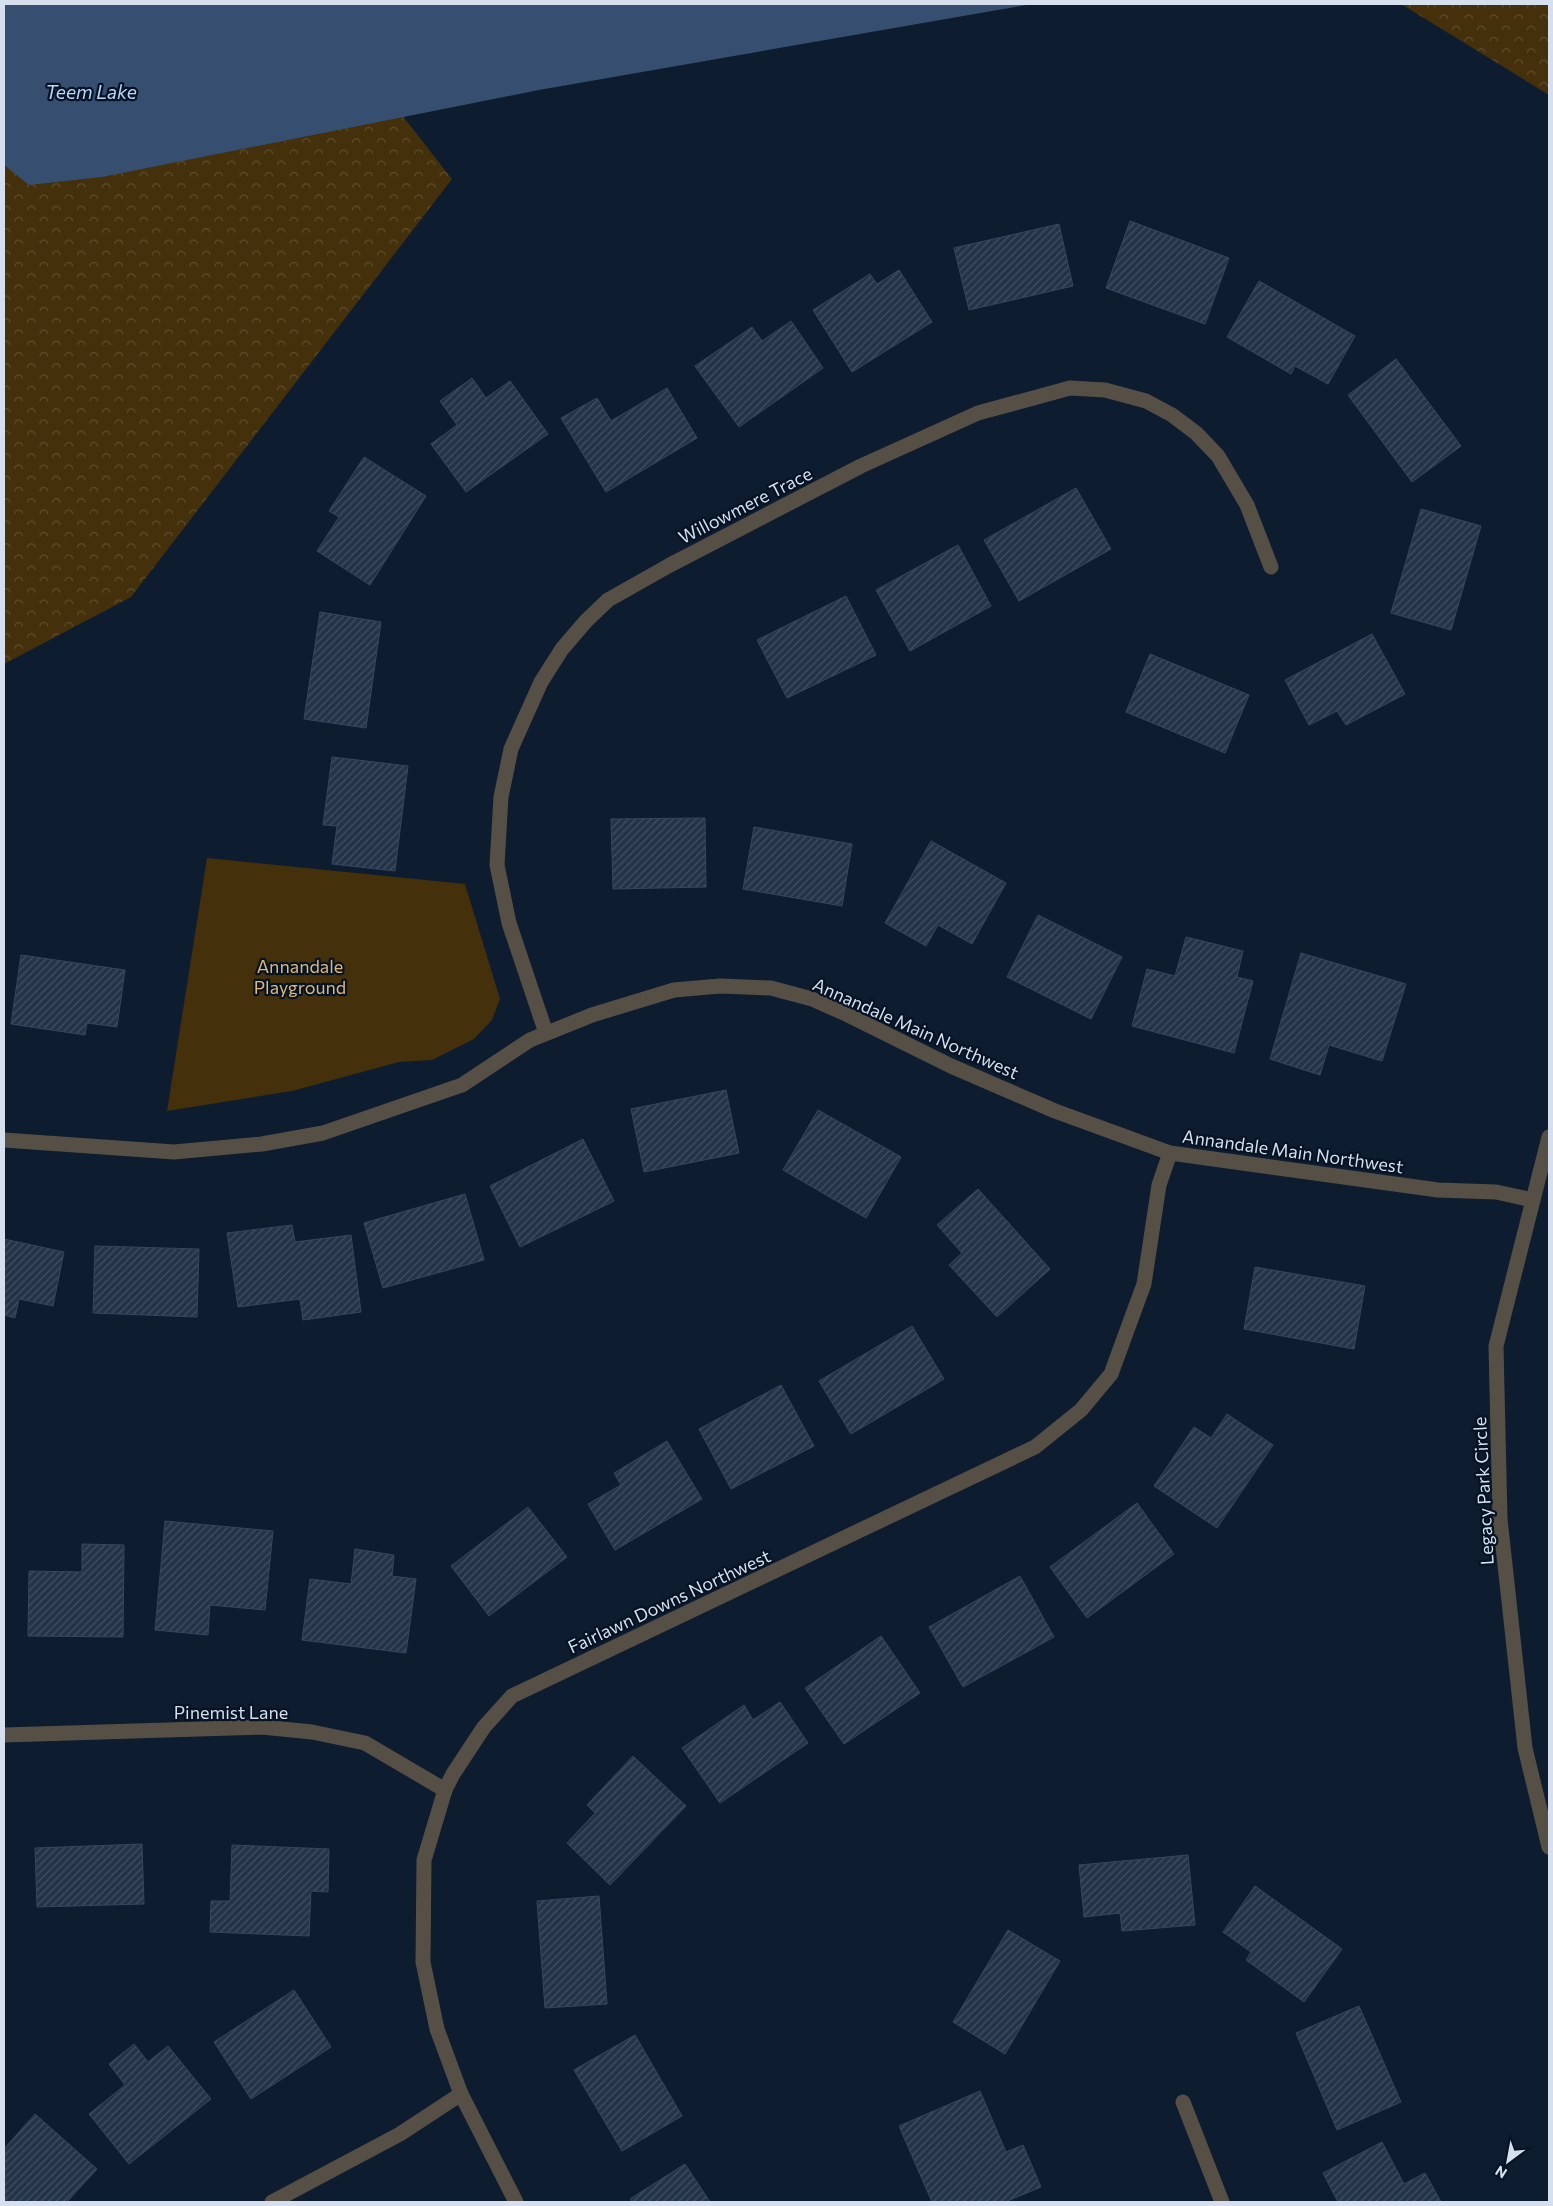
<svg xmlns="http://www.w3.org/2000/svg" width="1553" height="2206" font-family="Commissioner,sans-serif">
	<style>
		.forest { fill: url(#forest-crowns) }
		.green { fill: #44300a }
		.water { fill: #364e6f }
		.building { fill: url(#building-hatch); stroke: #36465c }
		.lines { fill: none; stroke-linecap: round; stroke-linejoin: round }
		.street { stroke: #564f45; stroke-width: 15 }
		.labels { text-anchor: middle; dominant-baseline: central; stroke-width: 4.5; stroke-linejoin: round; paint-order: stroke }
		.street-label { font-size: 18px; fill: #d5dfed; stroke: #051325 }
		.park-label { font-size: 18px; fill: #dfb778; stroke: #051325 }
		.water-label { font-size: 19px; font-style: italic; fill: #bbd5f8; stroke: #051325 }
	</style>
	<defs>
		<pattern id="forest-crowns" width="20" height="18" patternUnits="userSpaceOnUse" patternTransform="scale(1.25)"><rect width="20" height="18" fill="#44300a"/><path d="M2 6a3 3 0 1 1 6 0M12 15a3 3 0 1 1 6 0" fill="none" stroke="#5e4e2e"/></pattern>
		<pattern id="building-hatch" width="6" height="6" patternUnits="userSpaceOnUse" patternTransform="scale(1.25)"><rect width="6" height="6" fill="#243348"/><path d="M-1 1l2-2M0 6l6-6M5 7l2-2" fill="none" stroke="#435063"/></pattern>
	</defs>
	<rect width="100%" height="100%" fill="#0e1c2f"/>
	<g class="forest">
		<path d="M4,4H315L452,179L131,597L4,664Z"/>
		<path d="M1401,4H1549V95Z"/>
	</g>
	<path class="green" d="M207,858L465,884L500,999L492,1020L474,1039L432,1060L399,1062L292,1091L167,1111Z"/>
	<path class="water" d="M4,4H1032L539,90L102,177L29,185L4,165Z"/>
	<g class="building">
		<path d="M1130,221L1229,258L1205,324L1106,288Z"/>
		<path d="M1059,224L1073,286L969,310L954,248Z"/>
		<path d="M899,270L932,322L852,372L813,310L870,274L877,284Z"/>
		<path d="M1259,281L1355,336L1328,384L1295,366L1291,374L1227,337Z"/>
		<path d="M791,321L823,368L739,427L695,366L752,327L762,341Z"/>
		<path d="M1396,359L1461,446L1412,482L1348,395Z"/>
		<path d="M472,378L486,398L510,381L548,434L466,492L431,444L457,425L440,401Z"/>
		<path d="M667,388L697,438L606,492L561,418L597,398L611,421Z"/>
		<path d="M364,457L426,496L370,585L317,551L339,517L329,511Z"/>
		<path d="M1076,488L1111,549L1019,601L984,540Z"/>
		<path d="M1421,509L1481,526L1451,630L1391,613Z"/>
		<path d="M958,545L991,606L910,651L876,590Z"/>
		<path d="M846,596L876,655L787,698L757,640Z"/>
		<path d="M320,612L381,622L366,728L304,719Z"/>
		<path d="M1372,634L1405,694L1346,725L1337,711L1309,725L1285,680Z"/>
		<path d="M1150,654L1249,695L1225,753L1126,712Z"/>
		<path d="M332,757L408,766L395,871L332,864L337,826L323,825Z"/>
		<path d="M705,818L706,887L613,889L611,819Z"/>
		<path d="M754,827L852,844L842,906L743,889Z"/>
		<path d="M931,841L1006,883L972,944L938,925L926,946L885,923Z"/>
		<path d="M1038,915L1122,957L1091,1019L1007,977Z"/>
		<path d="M1186,937L1243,951L1237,977L1253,981L1234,1053L1132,1026L1147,969L1175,976Z"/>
		<path d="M1301,953L1406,984L1382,1061L1329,1045L1320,1075L1270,1059Z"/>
		<path d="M21,955L125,970L117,1027L87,1023L85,1035L11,1024Z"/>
		<path d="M726,1090L739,1153L644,1172L631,1109Z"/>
		<path d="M818,1110L901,1157L866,1218L783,1170Z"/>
		<path d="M583,1139L614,1201L520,1247L490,1186Z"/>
		<path d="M978,1189L1050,1269L997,1317L949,1265L962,1253L937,1225Z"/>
		<path d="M465,1194L484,1260L383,1288L364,1223Z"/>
		<path d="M292,1225L295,1242L351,1235L361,1312L303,1320L300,1299L238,1307L227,1233Z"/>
		<path d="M4,1239L64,1252L53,1306L19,1299L15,1318L4,1315Z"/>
		<path d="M95,1246L199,1249L197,1317L93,1313Z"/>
		<path d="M1255,1267L1365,1286L1354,1349L1244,1329Z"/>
		<path d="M912,1326L944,1379L851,1434L819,1381Z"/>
		<path d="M781,1385L814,1446L731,1489L699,1429Z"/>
		<path d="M1227,1414L1273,1445L1217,1528L1154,1486L1194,1427L1211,1438Z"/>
		<path d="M667,1441L702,1499L615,1550L588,1504L621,1485L614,1473Z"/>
		<path d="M1137,1503L1174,1554L1087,1618L1050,1567Z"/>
		<path d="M528,1507L567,1557L489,1616L451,1566Z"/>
		<path d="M165,1521L273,1531L265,1610L210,1605L208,1635L155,1630Z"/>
		<path d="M82,1544L124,1545L123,1637L28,1636L29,1571L82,1572Z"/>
		<path d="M355,1549L394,1555L392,1576L416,1579L406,1653L302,1640L310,1579L351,1584Z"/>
		<path d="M1020,1576L1054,1637L963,1687L929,1627Z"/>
		<path d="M881,1636L920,1693L844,1744L805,1688Z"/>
		<path d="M780,1702L808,1743L720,1803L682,1748L744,1705L753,1720Z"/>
		<path d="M633,1756L686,1806L610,1885L567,1843L595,1813L587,1805Z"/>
		<path d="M142,1844L144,1904L37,1907L35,1848Z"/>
		<path d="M232,1845L329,1849L328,1892L311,1891L309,1936L210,1932L211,1901H230Z"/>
		<path d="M1188,1855L1195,1925L1122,1931L1120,1913L1084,1917L1079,1865Z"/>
		<path d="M1255,1886L1342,1949L1304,2002L1246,1960L1251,1952L1223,1932Z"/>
		<path d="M599,1896L607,2004L545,2008L537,1901Z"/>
		<path d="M1008,1930L1060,1961L1005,2054L953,2022Z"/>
		<path d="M294,1990L331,2047L251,2099L214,2042Z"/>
		<path d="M1359,2006L1401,2102L1337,2130L1296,2033Z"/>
		<path d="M635,2035L682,2116L622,2151L574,2070Z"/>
		<path d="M134,2044L148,2062L168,2046L211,2099L129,2164L89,2114L125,2085L109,2064Z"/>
		<path d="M980,2091L1006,2152L1023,2145L1041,2187L1005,2202H932L899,2126Z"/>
		<path d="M35,2114L97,2169L67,2202H4V2149Z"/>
		<path d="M1382,2142L1404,2184L1425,2173L1441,2202H1338L1323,2173Z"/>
		<path d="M685,2164L710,2202H632L630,2199Z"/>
	</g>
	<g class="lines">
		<g class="street">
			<path d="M546,1033L509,923L497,865L501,797L511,749L541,682L562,649L586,621L608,600L670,565L861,466L978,413L1070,388L1105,390L1146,401L1172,415L1196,433L1218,456L1247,505L1271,567"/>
			<path d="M1549,1137L1496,1346L1500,1519L1525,1748L1549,1847"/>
			<path d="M4,1140L174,1152L262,1144L323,1133L462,1085L530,1040L592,1015L674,990L720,986L771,988L812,999L846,1014L951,1066L1055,1111L1170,1153L1438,1190L1496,1192L1533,1200"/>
			<path d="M4,1735L262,1727L312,1732L365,1743L445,1790"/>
			<path d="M1183,2102L1222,2202"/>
			<path d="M272,2202L400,2134L461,2094"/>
			<path d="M516,2202L461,2094L437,2029L423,1962L424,1860L445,1790L453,1774L484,1727L512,1696L1035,1447L1081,1410L1111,1374L1144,1284L1159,1185L1170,1153"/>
		</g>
	</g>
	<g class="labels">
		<g class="street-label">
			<text transform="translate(745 505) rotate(-27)">Willowmere Trace</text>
			<text transform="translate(916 1028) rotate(24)">Annandale Main Northwest</text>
			<text transform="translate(1293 1151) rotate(8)">Annandale Main Northwest</text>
			<text transform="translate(1483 1491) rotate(-93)">Legacy Park Circle</text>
			<text transform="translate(669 1601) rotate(-25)">Fairlawn Downs Northwest</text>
			<text x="231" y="1712">Pinemist Lane</text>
		</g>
		<g class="park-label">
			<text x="300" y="966">Annandale<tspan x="300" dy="21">Playground</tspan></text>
		</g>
		<g class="water-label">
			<text x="91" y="91">Teem Lake</text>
		</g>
	</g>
	<rect width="1553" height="2206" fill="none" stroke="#d5dfed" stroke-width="10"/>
	<g transform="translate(1508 2161) rotate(212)" stroke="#051325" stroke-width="4" paint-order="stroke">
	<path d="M0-4L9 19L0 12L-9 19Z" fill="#d5dfed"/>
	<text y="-8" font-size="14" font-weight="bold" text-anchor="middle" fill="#d5dfed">N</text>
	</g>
</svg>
